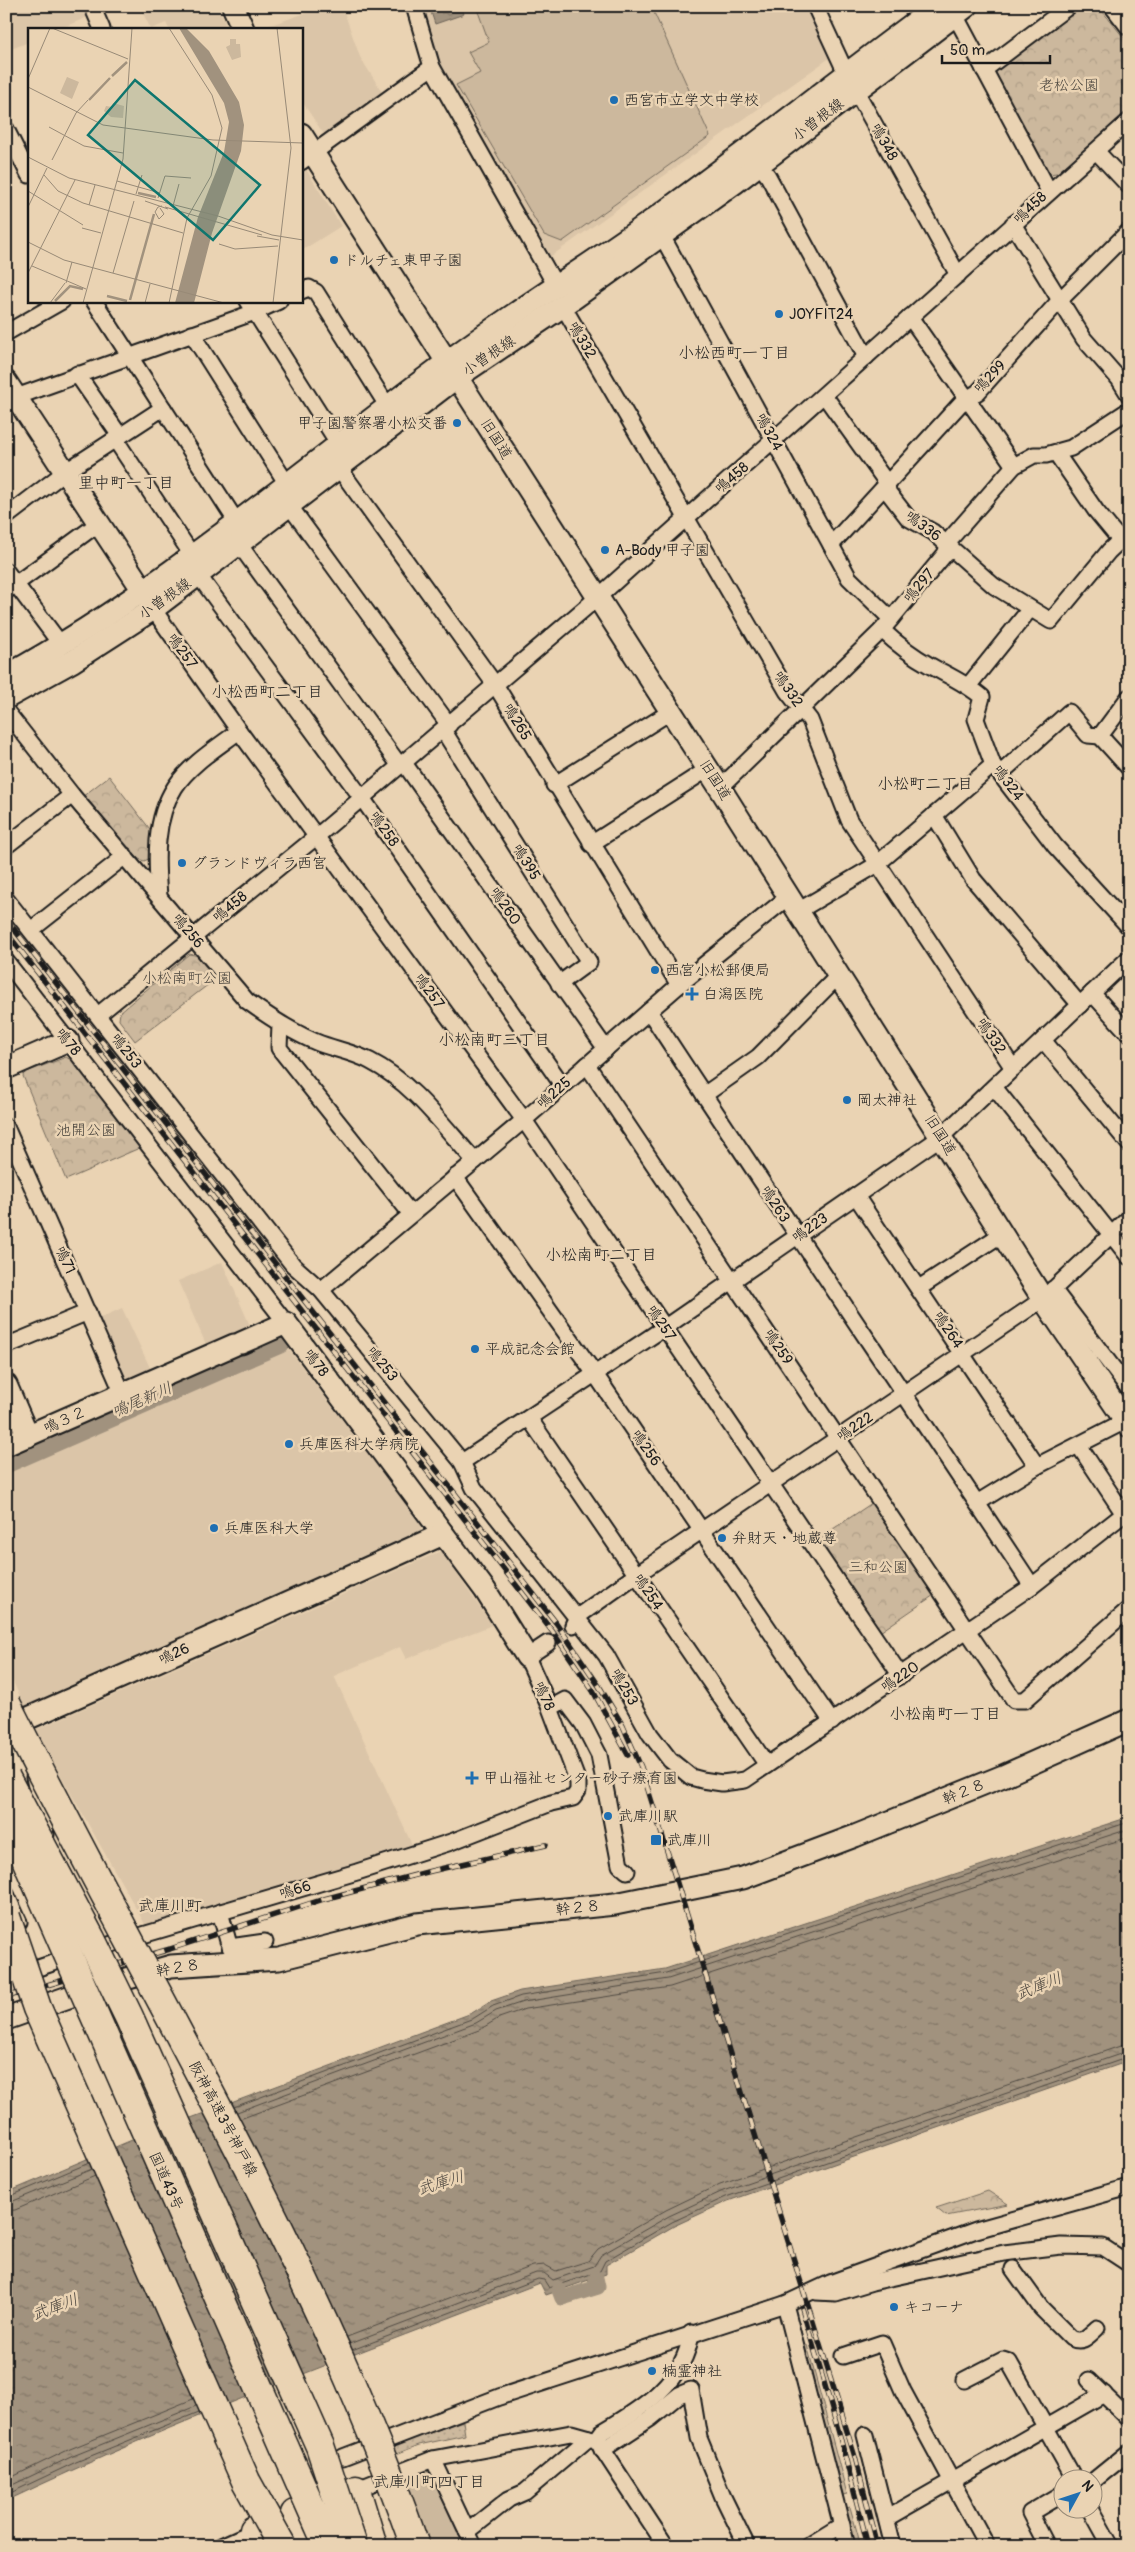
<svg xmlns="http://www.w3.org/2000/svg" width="1135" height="2552" font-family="Pangolin,'Klee One',sans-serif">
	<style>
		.built { fill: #dbc5a8 }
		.grass { fill: url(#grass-dots); stroke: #746a5c }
		.park { fill: url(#park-crowns); stroke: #746a5c }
		.garden { fill: #ccb89d; stroke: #746a5c }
		.water { fill: url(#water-ripples); stroke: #6c6357 }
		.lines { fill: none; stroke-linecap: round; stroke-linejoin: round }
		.shore { stroke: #514b43; stroke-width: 1 }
		.canal { stroke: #a1927e; stroke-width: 15 }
		.river { stroke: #a1927e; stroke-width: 26 }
		.street-tunnel { stroke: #c1ae95; stroke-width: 15; stroke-dasharray: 15 8; stroke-linecap: butt }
		.street-casing { stroke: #1c1c1c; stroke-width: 19 }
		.secondary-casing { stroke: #1c1c1c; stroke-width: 25 }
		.highway-casing { stroke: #1c1c1c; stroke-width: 31 }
		.street { stroke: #ead3b3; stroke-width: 15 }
		.secondary { stroke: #ead3b3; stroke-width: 21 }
		.highway { stroke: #ead3b3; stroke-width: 28 }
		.rail-casing { stroke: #1c1c1c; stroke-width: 5.5 }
		.rail { stroke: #ead3b3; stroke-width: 4; stroke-dasharray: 11; stroke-linecap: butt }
		.highway-bridge-casing { stroke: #1c1c1c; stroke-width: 31; stroke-linecap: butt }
		.highway-bridge { stroke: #ead3b3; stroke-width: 28 }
		.poi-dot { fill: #1f6fb2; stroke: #ead3b3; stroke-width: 2 }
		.labels { text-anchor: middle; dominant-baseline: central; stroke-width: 5; stroke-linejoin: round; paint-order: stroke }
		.park-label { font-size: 15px; fill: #48433c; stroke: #ead3b3 }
		.poi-label { font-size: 15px; fill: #1c1c1c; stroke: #ead3b3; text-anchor: start }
		.street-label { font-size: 15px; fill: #1c1c1c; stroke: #ead3b3 }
		.neighbourhood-label { font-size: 16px; fill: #1c1c1c; stroke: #ead3b3 }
		.water-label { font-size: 16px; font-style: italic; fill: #4b453e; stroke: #ead3b3 }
		.inset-river { fill: none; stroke: #a1927e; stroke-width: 2.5 }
		.inset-road { fill: none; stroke: #988a77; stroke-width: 1 }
		.view { fill: #0f766e; fill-opacity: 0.15; stroke: #0f766e; stroke-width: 2.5 }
		.inset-edge { fill: none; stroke: #1c1c1c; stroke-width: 2.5 }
	</style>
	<defs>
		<pattern id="grass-dots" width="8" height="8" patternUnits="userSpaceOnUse" patternTransform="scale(1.25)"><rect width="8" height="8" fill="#ccb89d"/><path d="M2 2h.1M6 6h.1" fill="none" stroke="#af9e87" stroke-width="1.8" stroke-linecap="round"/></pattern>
		<pattern id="park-crowns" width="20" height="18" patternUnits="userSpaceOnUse" patternTransform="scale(1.25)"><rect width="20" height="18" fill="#ccb89d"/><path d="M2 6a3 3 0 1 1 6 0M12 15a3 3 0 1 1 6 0" fill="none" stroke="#af9e87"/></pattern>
		<pattern id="water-ripples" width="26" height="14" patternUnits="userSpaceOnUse" patternTransform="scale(1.25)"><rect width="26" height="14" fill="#a1927e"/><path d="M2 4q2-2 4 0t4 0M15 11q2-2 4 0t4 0" fill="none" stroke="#827666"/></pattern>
	</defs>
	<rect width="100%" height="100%" fill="#ead3b3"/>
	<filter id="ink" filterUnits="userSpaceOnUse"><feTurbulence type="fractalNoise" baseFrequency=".02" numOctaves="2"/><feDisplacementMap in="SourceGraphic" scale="10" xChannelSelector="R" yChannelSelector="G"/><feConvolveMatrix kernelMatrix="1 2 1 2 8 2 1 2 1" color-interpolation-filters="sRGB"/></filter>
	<g filter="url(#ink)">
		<g class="built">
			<path d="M19,6H83L88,17L59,29H29V42L6,51V11Z"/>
			<path d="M139,6H218L228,29H169L166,23L151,29Z"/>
			<path d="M326,6H342L360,57L384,95L328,134L323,133L301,100V29L262,28Z"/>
			<path d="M418,6H809L831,57L547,259L437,64Z"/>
			<path d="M301,161L341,226L301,251Z"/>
			<path d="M222,1262L252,1330L208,1349L178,1281Z"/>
			<path d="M122,1308L152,1372L127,1383L98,1319Z"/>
			<path d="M283,1342L422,1525L420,1531L26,1709L6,1667V1464Z"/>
			<path d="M441,1551L492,1625L406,1659L400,1647L334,1676L413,1847L146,1926L35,1730Z"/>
		</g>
		<g class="grass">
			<path d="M807,2345L847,2494L843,2495L803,2346Z"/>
			<path d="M463,2421L465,2435L419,2445L371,2464L366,2455Z"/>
			<path d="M850,2507L861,2546H855L846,2508Z"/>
		</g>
		<g class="park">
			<path d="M1077,6H1098L1129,44V110L1057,173L1048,174L992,71Z"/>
			<path d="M109,776L153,833L151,858L144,861L139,859L107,828L82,797Z"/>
			<path d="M189,954L200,956L218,977L135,1041L119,1020L120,1012Z"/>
			<path d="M66,1057L84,1068L144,1146L66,1180L23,1076L24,1073Z"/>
			<path d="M878,1499L940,1591L877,1634L815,1541Z"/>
			<path d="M988,2191L1008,2204L946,2216L936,2208Z"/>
		</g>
		<g class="garden">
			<path d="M476,6H651L710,136L562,242L544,235L456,85L480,73L468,52L489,42Z"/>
			<path d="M431,2467L470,2546H427L403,2477Z"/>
		</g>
		<g class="water">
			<path d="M429,6H461L464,14L435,24Z"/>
			<path d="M1129,1817V2061L728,2201L674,2226L606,2265V2274L546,2295L540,2283C361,2352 180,2418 6,2501V2193L132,2140L472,2013L491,2001L520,1991L665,1969Z"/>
		</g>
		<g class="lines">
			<g class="shore">
				<path d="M234,2107L474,2018L493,2006L521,1996L666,1973L1129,1822"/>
				<path d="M237,2112L476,2023L496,2011L523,2002L668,1979L1129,1829"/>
				<path d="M240,2119L479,2030L499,2018L525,2009L670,1987L1129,1837"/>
				<path d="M6,2198L89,2163"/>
				<path d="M6,2204L92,2169"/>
				<path d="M6,2211L15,2210L95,2176"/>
				<path d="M347,2337L533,2266L545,2265L556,2271L588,2261L598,2249L666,2210L720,2184L1129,2043"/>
				<path d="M350,2344L536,2273H544L553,2280L594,2266L601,2255L669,2216L723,2191L1129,2051"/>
				<path d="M352,2350L538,2279L544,2280L549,2288L600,2271L605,2261L672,2222L726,2197L1129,2057"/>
				<path d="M6,2480L70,2449L193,2399"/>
				<path d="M6,2488L73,2456L196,2406"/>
				<path d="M6,2495L76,2462L199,2412"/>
			</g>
			<path class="canal" d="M559,2290L562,2298L598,2287L596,2278"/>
			<path class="river" d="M6,1460L278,1341"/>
			<path class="street-tunnel" d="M548,1643L573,1625"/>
			<g class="street-casing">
				<g id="street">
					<path d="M92,6L102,29"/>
					<path d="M414,6L432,67L556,286"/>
					<path d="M815,6L846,73L958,275"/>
					<path d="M1112,6L1129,28"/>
					<path d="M955,15L1049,191"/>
					<path d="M984,70L1069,6"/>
					<path d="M6,129L29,175"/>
					<path d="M1096,151L1129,186"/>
					<path d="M301,162L432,67"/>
					<path d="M759,164L768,176L866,357"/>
					<path d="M1013,224L1084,339L1119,379L1129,395"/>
					<path d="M661,234L849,578L891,619"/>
					<path d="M301,291L309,288L316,292L388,407"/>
					<path d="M94,301L236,521"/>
					<path d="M248,301L338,443"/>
					<path d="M563,306L787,691L810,720L849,820L1013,1068"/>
					<path d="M910,317L1014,466"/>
					<path d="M6,333L62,301"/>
					<path d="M192,334L287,484"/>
					<path d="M77,374L120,436"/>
					<path d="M824,395L887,483L888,492L908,518L933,532L994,586L1051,621L1109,551L1129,532"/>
					<path d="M16,397L255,312L279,301"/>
					<path d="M115,439L192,555"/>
					<path d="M1056,453L1096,511L1120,540"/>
					<path d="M339,468L496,686L679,985"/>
					<path d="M289,505L449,725"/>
					<path d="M6,517L65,472L163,408"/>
					<path d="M239,544L400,766"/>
					<path d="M831,545L962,402L978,392L1060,300L1129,231"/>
					<path d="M6,571L62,646"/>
					<path d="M199,576L362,798L563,1086"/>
					<path d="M6,591L99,523"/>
					<path d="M149,603L239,731L524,1120L901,1676"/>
					<path d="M882,630C897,644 911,655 929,665C947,675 966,683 982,697L976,719L993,765L1055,846L1129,927"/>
					<path d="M969,685L1030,609"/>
					<path d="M6,711L72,795L247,1001C269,1017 290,1031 316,1042C333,1049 353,1052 370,1061C413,1083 443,1126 475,1161"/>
					<path d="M443,730L589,962L559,984"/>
					<path d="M1100,736L1129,697"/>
					<path d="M1100,736L1129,768"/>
					<path d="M404,763L606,1049"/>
					<path d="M1001,773L1069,712L1088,735L1100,736"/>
					<path d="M554,785L670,712"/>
					<path d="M720,788L882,630L945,554L952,537L1014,466L1034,455H1046L1071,448L1129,410"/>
					<path d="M934,815L973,879L1080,1005"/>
					<path d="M591,844L708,769"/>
					<path d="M6,846L72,795"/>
					<path d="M159,896C156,860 154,819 175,787C190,764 218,747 239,731"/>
					<path d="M6,899L293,1265L321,1290L462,1462L474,1488L606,1655L650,1734L670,1760L691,1777L702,1780L722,1783L745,1780L1032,1586L1124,1514L1079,1446"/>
					<path d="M798,911L876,865L993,765"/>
					<path d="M31,930L125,856"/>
					<path d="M6,961L286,1323"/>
					<path d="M1092,993L1129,1034"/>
					<path d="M649,1011C775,1204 905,1394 1032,1586"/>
					<path d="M98,1015L316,837L597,598L1129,121"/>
					<path d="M280,1025L279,1048L411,1214"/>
					<path d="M1043,1040L1129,1144"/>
					<path d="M587,1065L1014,1700H1025L1129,1609"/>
					<path d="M994,1087L1129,1257"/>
					<path d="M704,1095L758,1057L839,975"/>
					<path d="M6,1127L123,1394"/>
					<path d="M455,1177L595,1374L832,1722"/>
					<path d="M856,1196L1037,1466"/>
					<path d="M919,1288L1002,1234"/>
					<path d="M1053,1289L1129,1389"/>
					<path d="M321,1290L524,1120L679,985L788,897"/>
					<path d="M6,1346L88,1312"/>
					<path d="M529,1418L767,1765"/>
					<path d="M462,1462L664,1328L941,1137L1129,958"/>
					<path d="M977,1503L1037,1466L1125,1421"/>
					<path d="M573,1625L577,1617L636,1575L1043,1299L1129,1218"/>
					<path d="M554,1706L565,1700L583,1724L599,1755L620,1865L627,1871"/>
					<path d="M34,1777L46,1835"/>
					<path d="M6,1894L19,1922"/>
					<path d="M220,1912L228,1941"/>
					<path d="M230,1947L265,1942"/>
					<path d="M6,1979L85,1952L357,1872L451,1842L551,1803L573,1798L578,1791V1782L550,1708L527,1657L548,1643"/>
					<path d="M1013,2269L1041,2308L1071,2338C1083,2344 1088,2336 1097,2328"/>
					<path d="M816,2292L836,2293L872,2282L1004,2253L1061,2246L1103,2247L1129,2264"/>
					<path d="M785,2304L847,2546"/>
					<path d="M843,2356L882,2343L903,2391L987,2546"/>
					<path d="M964,2380L1003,2360L1009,2362L1075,2480"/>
					<path d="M1089,2380L1129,2419"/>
					<path d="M865,2435L893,2546"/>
					<path d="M597,2441L666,2546"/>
					<path d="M602,2450L651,2418L679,2395L691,2390L699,2438L723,2497L747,2546"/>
					<path d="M343,2457L499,2397L785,2304L830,2283L976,2230L1129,2187"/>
					<path d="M433,2459L474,2546"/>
					<path d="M1092,2482L1129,2452"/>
					<path d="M350,2492L433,2459L571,2433L596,2440L602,2432C641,2409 685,2382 691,2333"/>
					<path d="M1091,2510L1111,2546"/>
					<path d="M887,2518L1104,2394"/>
					<path d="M467,2532L509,2499L525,2492L589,2438"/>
					<path d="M221,2546L261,2528"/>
					<path d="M808,2546L842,2525"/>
					<path d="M1047,2546L1030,2513L1062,2494"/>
				</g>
			</g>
			<g class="secondary-casing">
				<g id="secondary">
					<path d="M233,6L243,29"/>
					<path d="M301,134L720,788L1043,1299L1129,1426"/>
					<path d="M6,382L144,592"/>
					<path d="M6,676C165,589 302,469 447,362C516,310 591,265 661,214C754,147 844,74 937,6"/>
					<path d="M6,698L73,661L152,610L457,377L563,306L736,182L967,6"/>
					<path d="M6,1068L68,1041"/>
					<path d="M241,1343L286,1323L485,1590L527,1657"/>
					<path d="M6,1385L28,1436"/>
					<path d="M6,1445L234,1345"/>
					<path d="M350,1576L443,1534"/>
					<path d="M6,1728L342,1579"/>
					<path d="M6,2019L94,1988L171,1966L279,1959L417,1924L615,1904L743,1878L855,1836L1003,1776L1129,1720"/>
				</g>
			</g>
			<g class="highway-casing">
				<g id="highway">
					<path d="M356,2490L373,2546"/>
					<path d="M295,2514L309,2546"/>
					<path d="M254,2530L265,2546"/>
				</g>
			</g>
			<use href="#street" class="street"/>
			<use href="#secondary" class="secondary"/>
			<use href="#highway" class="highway"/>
			<g class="rail-casing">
				<g id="rail">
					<path d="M6,919L557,1624L599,1686L623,1726L641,1767L855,2457L878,2546"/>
					<path d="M6,932L552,1631L593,1691L628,1755"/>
					<path d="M6,1997L170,1949L324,1899L431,1871L546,1845"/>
					<path d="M802,2308L839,2433L868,2546"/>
				</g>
			</g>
			<use href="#rail" class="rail"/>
			<g class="highway-bridge-casing">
				<g id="highway-bridge">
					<path d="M6,1703C144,1982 311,2250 415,2546"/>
					<path d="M6,1778L91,1939L129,2017L320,2446L353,2546"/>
					<path d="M8,1818L328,2546"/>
					<path d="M6,1917L37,2008L246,2481L282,2546"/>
				</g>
			</g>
			<use href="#highway-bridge" class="highway-bridge"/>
		</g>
	</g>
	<g class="poi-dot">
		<circle cx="614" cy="100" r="5"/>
		<circle cx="334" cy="260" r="5"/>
		<circle cx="779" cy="314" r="5"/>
		<circle cx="457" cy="423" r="5"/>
		<circle cx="605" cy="550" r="5"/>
		<circle cx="182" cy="863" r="5"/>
		<circle cx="655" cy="970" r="5"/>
		<path d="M689.5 986.5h5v5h5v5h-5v5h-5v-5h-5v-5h5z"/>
		<circle cx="847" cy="1100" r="5"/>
		<circle cx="475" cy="1349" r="5"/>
		<circle cx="289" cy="1444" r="5"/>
		<circle cx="214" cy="1528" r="5"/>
		<circle cx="722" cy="1538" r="5"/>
		<path d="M469.5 1770.5h5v5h5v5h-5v5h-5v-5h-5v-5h5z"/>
		<circle cx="608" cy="1816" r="5"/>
		<rect x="650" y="1834" width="12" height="12" rx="2.5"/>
		<circle cx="894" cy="2307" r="5"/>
		<circle cx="652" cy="2371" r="5"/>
	</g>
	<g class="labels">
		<g class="park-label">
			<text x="1069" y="85">老松公園</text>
			<text x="187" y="978">小松南町公園</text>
			<text x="86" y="1130">池開公園</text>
			<text x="878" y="1567">三和公園</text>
		</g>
		<g class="poi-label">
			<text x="624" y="100">西宮市立学文中学校</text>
			<text x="344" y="260">ドルチェ東甲子園</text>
			<text x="789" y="314">JOYFIT24</text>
			<text x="447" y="423" text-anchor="end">甲子園警察署小松交番</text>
			<text x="615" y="550">A-Body 甲子園</text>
			<text x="192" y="863">グランドヴィラ西宮</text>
			<text x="665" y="970">西宮小松郵便局</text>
			<text x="703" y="994">白潟医院</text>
			<text x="857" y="1100">岡太神社</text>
			<text x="485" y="1349">平成記念会館</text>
			<text x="299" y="1444">兵庫医科大学病院</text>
			<text x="224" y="1528">兵庫医科大学</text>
			<text x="732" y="1538">弁財天・地蔵尊</text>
			<text x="483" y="1778">甲山福祉センター砂子療育園</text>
			<text x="618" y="1816">武庫川駅</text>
			<text x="667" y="1840">武庫川</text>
			<text x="904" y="2307">キコーナ</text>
			<text x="662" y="2371">楠霊神社</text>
		</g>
		<g class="street-label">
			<text transform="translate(818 120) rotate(-37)">小曽根線</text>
			<text transform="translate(884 142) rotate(61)">鳴348</text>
			<text transform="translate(1030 208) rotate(-43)">鳴458</text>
			<text transform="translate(582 340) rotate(60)">鳴332</text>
			<text transform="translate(489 356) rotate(-34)">小曽根線</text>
			<text transform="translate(990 377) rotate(-46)">鳴299</text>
			<text transform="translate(769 432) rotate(62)">鳴324</text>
			<text transform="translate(496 439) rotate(58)">旧国道</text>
			<text transform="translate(732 478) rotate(-41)">鳴458</text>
			<text transform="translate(923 526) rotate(37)">鳴336</text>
			<text transform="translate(919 586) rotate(-50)">鳴297</text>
			<text transform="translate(165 599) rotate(-35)">小曽根線</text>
			<text transform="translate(182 651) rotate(54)">鳴257</text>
			<text transform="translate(788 689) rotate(56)">鳴332</text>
			<text transform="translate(517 722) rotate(59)">鳴265</text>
			<text transform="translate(715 780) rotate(58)">旧国道</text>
			<text transform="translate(1008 783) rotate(53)">鳴324</text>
			<text transform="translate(384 829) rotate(55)">鳴258</text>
			<text transform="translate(526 862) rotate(58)">鳴395</text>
			<text transform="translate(505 906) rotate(55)">鳴260</text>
			<text transform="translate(230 907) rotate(-39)">鳴458</text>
			<text transform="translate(188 931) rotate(50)">鳴256</text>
			<text transform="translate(429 991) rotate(54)">鳴257</text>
			<text transform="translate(991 1036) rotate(56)">鳴332</text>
			<text transform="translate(68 1042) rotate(52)">鳴78</text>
			<text transform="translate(126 1051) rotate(52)">鳴253</text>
			<text transform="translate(554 1093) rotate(-41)">鳴225</text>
			<text transform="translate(940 1135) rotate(58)">旧国道</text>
			<text transform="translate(775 1204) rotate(57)">鳴263</text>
			<text transform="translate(810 1228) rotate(-35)">鳴223</text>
			<text transform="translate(65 1260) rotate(66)">鳴71</text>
			<text transform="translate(661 1323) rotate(56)">鳴257</text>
			<text transform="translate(948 1330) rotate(56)">鳴264</text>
			<text transform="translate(778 1347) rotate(56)">鳴259</text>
			<text transform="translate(316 1363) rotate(53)">鳴78</text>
			<text transform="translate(382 1364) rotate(51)">鳴253</text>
			<text transform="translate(65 1420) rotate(-24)">鳴３２</text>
			<text transform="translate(855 1427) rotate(-34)">鳴222</text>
			<text transform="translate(646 1448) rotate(55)">鳴256</text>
			<text transform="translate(648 1592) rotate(56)">鳴254</text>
			<text transform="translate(174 1654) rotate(-24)">鳴26</text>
			<text transform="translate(900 1677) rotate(-34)">鳴220</text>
			<text transform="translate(624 1687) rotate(60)">鳴253</text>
			<text transform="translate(544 1696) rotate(66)">鳴78</text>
			<text transform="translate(964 1792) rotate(-22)">幹２８</text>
			<text transform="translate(295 1890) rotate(-16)">鳴66</text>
			<text transform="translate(578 1908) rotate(-6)">幹２８</text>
			<text transform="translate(178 1968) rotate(-9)">幹２８</text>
			<text transform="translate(223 2119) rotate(62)">阪神高速3号神戸線</text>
			<text transform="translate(166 2181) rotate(66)">国道43号</text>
		</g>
		<g class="neighbourhood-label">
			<text x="734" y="353">小松西町一丁目</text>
			<text x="126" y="483">里中町一丁目</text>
			<text x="267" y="692">小松西町二丁目</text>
			<text x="925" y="784">小松町二丁目</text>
			<text x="494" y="1040">小松南町三丁目</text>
			<text x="601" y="1255">小松南町二丁目</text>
			<text x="945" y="1714">小松南町一丁目</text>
			<text x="170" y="1906">武庫川町</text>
			<text x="429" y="2482">武庫川町四丁目</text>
		</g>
		<g class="water-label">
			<text transform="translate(142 1400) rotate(-24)">鳴尾新川</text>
			<text transform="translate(1039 1986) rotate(-22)">武庫川</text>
			<text transform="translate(441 2183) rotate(-17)">武庫川</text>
			<text transform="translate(55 2307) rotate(-20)">武庫川</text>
		</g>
	</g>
	<g transform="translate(28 28)">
		<rect width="275" height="275" fill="#ead3b3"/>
		<path d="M202,11H208V16H212L213,29L204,32L198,19L202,17ZM39,49L51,54L44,71L32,65ZM85,75L96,78L95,90L83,89L76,83L78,78L84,79Z" fill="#ccb89d"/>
		<path d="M151,0H158L181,23L211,74L216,97L213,123L184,205L166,275H147L170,189L196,124L201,94L196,75Z" fill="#a1927e"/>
		<path class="inset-river" d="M84,48L99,34M61,72L82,50M110,165L128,169M79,268L99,273M102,272L126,186M27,273L42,258L55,261"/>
		<path class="inset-road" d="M24,0L100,31M0,51L22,0M0,59L75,97L185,112L275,115M21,99L56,118L95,125M0,129L41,150L190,188L244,207L275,212M24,132L48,85L60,72M16,147L30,163L55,175L155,205M136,151L137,148L163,150M89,153L132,165M0,163L55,197M108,166L114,147M130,170L136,151M117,173L140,181M61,177L67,157M145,178L151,156M0,179L19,140M137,179L234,207M132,180L136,186L131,191L127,184L130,179L134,178M54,200L73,205M229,208L251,212M0,214L36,232L196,275M191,216L207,221L250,218M4,238L58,261M0,245L47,152M85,245L106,173M38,255L44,234M22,275L37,255M55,275L95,131L104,0M117,275L122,256M141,275L159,190L183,148L194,100L184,67L141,0M245,275L263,120L249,0"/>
		<path class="view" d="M107,52L232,157L185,212L60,107Z"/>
		<rect width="275" height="275" class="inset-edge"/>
	</g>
	<rect width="1135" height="2552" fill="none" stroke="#ead3b3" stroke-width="25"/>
	<rect x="12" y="12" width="1110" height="2527" fill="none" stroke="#1c1c1c" stroke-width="2" filter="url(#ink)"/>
	<g transform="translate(1078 2494) rotate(50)"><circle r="24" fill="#ead3b3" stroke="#988a77"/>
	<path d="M0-4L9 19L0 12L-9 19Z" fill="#1f6fb2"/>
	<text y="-8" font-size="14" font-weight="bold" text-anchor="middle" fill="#1c1c1c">N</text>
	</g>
	<path d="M942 55v8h108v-8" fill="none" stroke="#1c1c1c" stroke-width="2.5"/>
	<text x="950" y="55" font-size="15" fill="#1c1c1c" stroke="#ead3b3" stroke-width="4" paint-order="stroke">50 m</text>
</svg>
